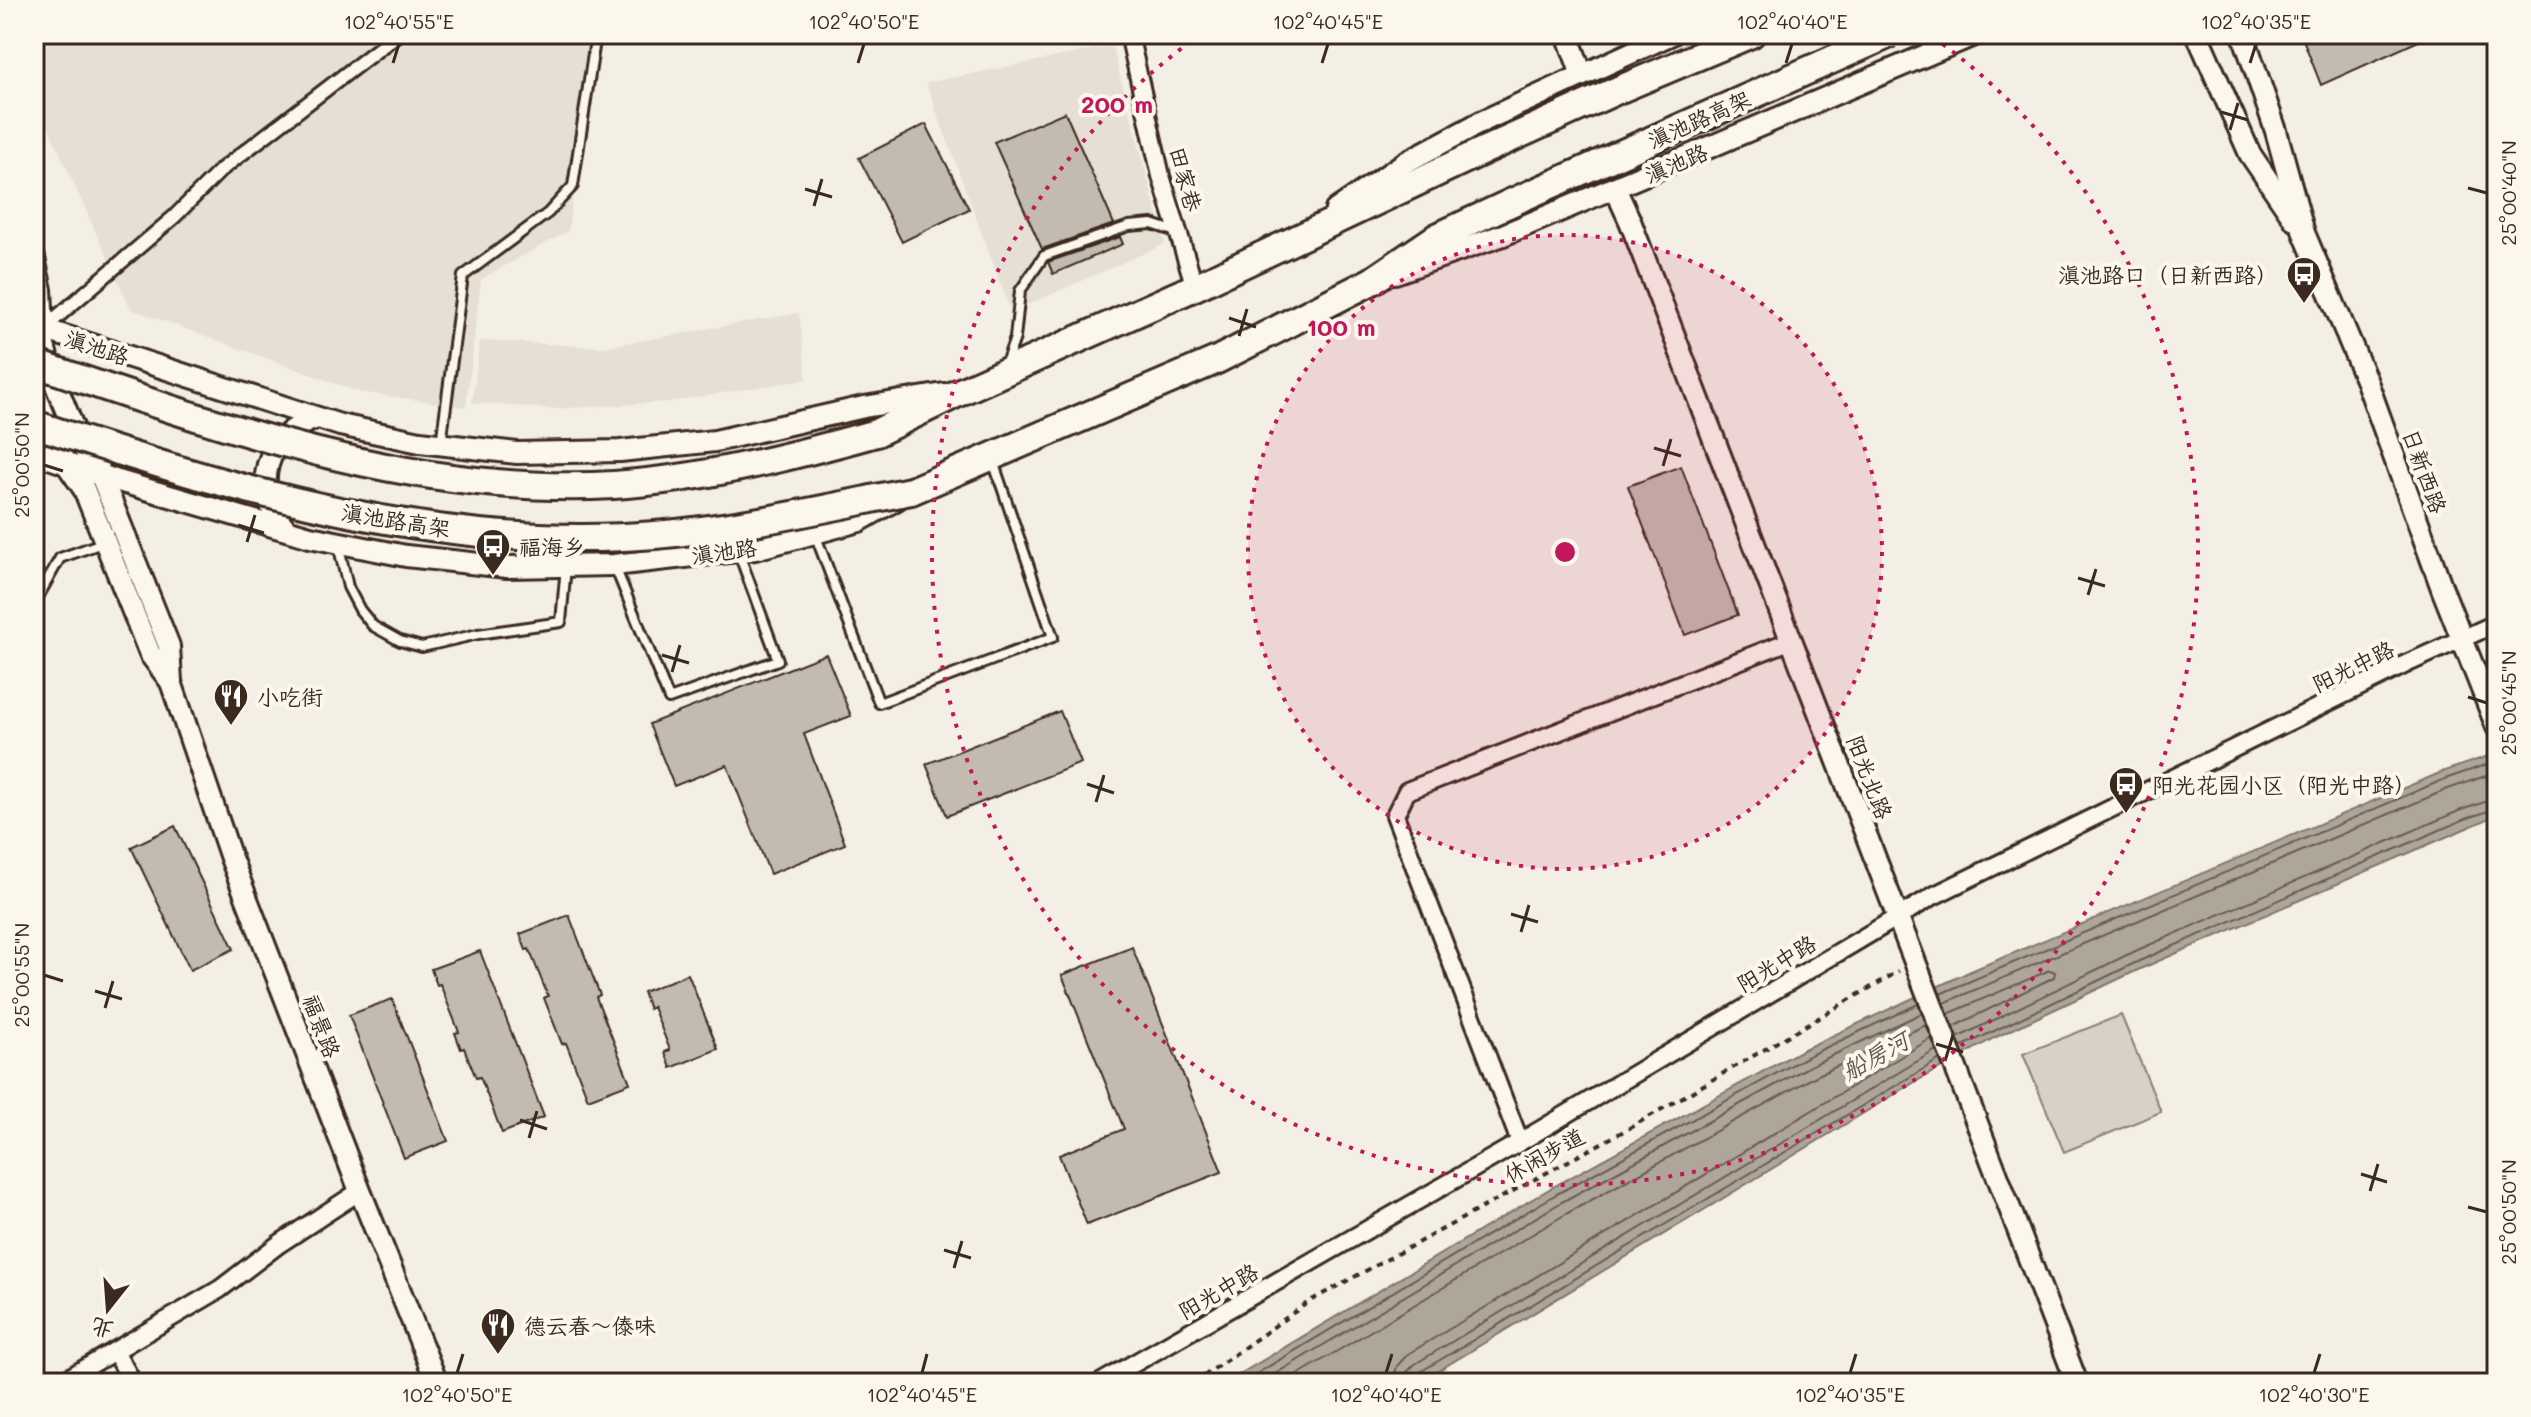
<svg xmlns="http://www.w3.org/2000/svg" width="2531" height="1417" font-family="Mali,'LXGW WenKai TC',sans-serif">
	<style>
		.built { fill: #e5dfd4 }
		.green { fill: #d8d1c6; stroke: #8a7e72; stroke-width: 2 }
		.water { fill: #afa69a; stroke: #817468; stroke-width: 2 }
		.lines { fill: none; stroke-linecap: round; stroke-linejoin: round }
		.shore { stroke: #695c50; stroke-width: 2 }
		.building { fill: #c3bbb0; stroke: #3b2a1e; stroke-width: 2 }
		.service-casing { stroke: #3b2a1e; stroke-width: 14 }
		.pedestrian-casing { stroke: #3b2a1e; stroke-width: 18 }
		.minor-casing { stroke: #3b2a1e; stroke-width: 22 }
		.tertiary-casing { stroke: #3b2a1e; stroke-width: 26 }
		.primary-casing { stroke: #3b2a1e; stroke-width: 32 }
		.path { stroke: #3b2a1e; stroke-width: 4; stroke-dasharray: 6 6; stroke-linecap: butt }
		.service { stroke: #fbf7ec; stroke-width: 8 }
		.pedestrian { stroke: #fbf7ec; stroke-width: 12 }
		.minor { stroke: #fbf7ec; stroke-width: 16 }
		.tertiary { stroke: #fbf7ec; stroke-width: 20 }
		.primary { stroke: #fbf7ec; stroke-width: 26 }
		.primary-bridge-casing { stroke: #3b2a1e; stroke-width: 32; stroke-linecap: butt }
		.primary-bridge { stroke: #fbf7ec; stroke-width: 26 }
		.ticks { fill: none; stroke: #3b2a1e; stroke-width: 3 }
		.ring { fill: none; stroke: #c2185b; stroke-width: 4; stroke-dasharray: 4 8 }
		.labels { text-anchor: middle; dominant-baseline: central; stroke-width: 8; stroke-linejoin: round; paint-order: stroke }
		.street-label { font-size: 22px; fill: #3b2a1e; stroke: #fbf7ec }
		.poi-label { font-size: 22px; fill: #3b2a1e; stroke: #fbf7ec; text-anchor: start }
		.water-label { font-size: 24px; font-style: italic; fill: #645549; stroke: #fbf7ec }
		.centre { fill: #c2185b; stroke: #fbf7ec; stroke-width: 4 }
		.ring-label { font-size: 24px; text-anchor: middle; font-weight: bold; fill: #c2185b; stroke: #fbf7ec; stroke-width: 8; stroke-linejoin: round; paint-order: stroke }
		.neatline { fill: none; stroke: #3b2a1e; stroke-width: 3 }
		.ticks-label { font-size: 20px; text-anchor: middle; fill: #3b2a1e }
	</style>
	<rect width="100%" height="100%" fill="#f3efe4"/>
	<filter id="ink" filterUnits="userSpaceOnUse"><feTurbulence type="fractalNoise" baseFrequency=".0125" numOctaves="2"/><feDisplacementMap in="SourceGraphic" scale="16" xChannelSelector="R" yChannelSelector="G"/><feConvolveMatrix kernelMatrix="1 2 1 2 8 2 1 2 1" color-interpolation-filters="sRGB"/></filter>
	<g filter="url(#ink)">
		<g class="built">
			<path d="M34,34H595L568,231L481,279L466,407L359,392L131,309L34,96Z"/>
			<path d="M1112,46L1165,244L1011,312L926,83Z"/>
			<path d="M799,313L807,379L668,402L552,409L472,403L480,341L605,347Z"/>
		</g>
		<path class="green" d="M2121,1015L2161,1112L2064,1152L2023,1054Z"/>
		<path class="water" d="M2497,753V815L2140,969L1994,1038L1915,1082L1418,1383H1225L1551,1188L1802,1050L1971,971L2442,772Z"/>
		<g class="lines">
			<g class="shore">
				<path d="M1940,994L2445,779L2497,761"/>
				<path d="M1944,1003L2448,789L2497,772"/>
				<path d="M1948,1014L2050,970L2055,972L2054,977L1953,1027"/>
				<path d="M1957,1038L2133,952L2461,810L2497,798"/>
				<path d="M1961,1047L2137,962L2465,819L2497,808"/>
				<path d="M1241,1383L1555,1195L1806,1057L1918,1004"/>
				<path d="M1260,1383L1560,1203L1810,1066L1922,1013"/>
				<path d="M1284,1383L1566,1214L1816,1076L1926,1025"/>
				<path d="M1393,1383L1397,1366L1408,1354L1932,1038"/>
				<path d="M1405,1383L1407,1372L1415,1364L1936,1050"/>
				<path d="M1415,1383L1420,1372L1940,1059"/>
			</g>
		</g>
		<g class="building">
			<path d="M2301,34H2434L2321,85Z"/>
			<path d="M1065,112L1114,224L1042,249L994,142Z"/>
			<path d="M926,124L969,209L902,242L859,158Z"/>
			<path d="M1120,237L1123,244L1053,274L1048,262Z"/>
			<path d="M1681,466L1738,615L1685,635L1628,486Z"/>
			<path d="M826,654L851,716L804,734L845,844L770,874L727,765L674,786L649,724Z"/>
			<path d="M1060,711L1081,763L947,816L926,764Z"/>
			<path d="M175,826L234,949L190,970L131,847Z"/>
			<path d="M569,915L600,995L596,997L630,1083L588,1099L566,1043L562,1044L544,998L548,996L529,949L526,950L520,934Z"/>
			<path d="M1132,947L1222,1172L1087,1225L1059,1155L1124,1129L1062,975Z"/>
			<path d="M480,951L544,1117L502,1133L480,1077L476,1078L464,1048L461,1049L455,1033L459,1032L440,984L437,985L431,969Z"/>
			<path d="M688,974L718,1049L671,1068L665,1052L670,1050L653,1007L649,1009L643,992Z"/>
			<path d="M392,999L448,1141L404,1158L349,1015Z"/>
		</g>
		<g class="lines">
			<g class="service-casing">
				<g id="service">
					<path d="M1005,366L1015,338L1020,291L1044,256L1129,226L1152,224L1176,232"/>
					<path d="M441,444L463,276L548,213L573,186L596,34"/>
					<path d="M815,534L879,703L1053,637L993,461"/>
					<path d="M338,544L348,587L360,610L373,626L400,641L422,647L478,634L561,622L566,566"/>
					<path d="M615,567L669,699L778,660L738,551"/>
					<path d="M34,604L60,558L105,542"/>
				</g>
			</g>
			<g class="pedestrian-casing">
				<path id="pedestrian" d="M43,329L174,217L222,169L398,34"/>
			</g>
			<g class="minor-casing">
				<g id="minor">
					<path d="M1129,34L1161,176L1195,287"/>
					<path d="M1520,1142L1395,815L1407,791L1792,640"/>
					<path d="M115,1351L133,1383"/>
					<path d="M60,1383L220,1289L279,1244L360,1191"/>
					<path d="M1100,1383L1520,1142L1933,896L2408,663L2497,623"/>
				</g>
			</g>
			<g class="tertiary-casing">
				<g id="tertiary">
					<path d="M1567,34L1582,75"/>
					<path d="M2197,34L2250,154L2295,220"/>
					<path d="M2243,34L2276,131L2304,233L2367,382L2443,591L2497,727"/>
					<path d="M1615,188L1630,221L2077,1383"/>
					<path d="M1336,210L1406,162L1483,121L1672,34"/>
					<path d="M34,258L41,290L44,346L53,378L79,442L98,468L169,646L171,682L231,858L360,1191L437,1383"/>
					<path d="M1395,273L1503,235L1976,34"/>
					<path d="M34,326L340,425L420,442L517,453L620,451L715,441L864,407L944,394"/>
					<path d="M34,391L59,453L84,489L150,654L171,682"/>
					<path d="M34,453L115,480L310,537L406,556L507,567L614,565L755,549L859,521L897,499"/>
					<path d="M287,530C249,489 264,435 317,418"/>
				</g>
			</g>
			<g class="primary-casing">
				<g id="primary">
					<path d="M876,433L960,392L1195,287L1485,150L1618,90L1751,34"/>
					<path d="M911,491L1217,360L1372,281L1437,237L1508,204"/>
				</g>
			</g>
			<path class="path" d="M1194,1383L1310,1301L1633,1126L1899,971"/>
			<use href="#service" class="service"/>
			<use href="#pedestrian" class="pedestrian"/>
			<use href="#minor" class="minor"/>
			<use href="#tertiary" class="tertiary"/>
			<use href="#primary" class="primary"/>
			<g class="primary-bridge-casing">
				<g id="primary-bridge">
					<path d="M1508,204L1890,34"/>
					<path d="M34,363C221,426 413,497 614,485C703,479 790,457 876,433"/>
					<path d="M34,424C234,490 442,553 655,535C741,528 826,508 911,491"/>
				</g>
			</g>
			<use href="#primary-bridge" class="primary-bridge"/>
		</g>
	</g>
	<path class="ticks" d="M393,63L399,44M858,63L864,44M1322,63L1328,44M1786,63L1792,44M2250,63L2256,44M2221,112L2248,120M2230,130L2238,103M2468,188L2487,193M805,189L832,197M814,206L822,179M1229,318L1256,327M1239,336L1247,309M1654,448L1681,456M44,465L63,471M1663,466L1671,439M238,525L264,533M247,542L255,515M2078,578L2105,586M2088,595L2096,569M662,655L689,663M672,672L680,645M2468,697L2487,703M1087,784L1114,793M1096,802L1104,775M1511,914L1538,922M1521,932L1529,905M44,975L63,981M95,991L122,999M105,1008L113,981M1936,1044L1963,1052M1945,1061L1953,1035M520,1120L547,1129M529,1138L537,1111M2361,1174L2387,1182M2370,1191L2378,1164M2468,1207L2487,1212M944,1250L971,1258M954,1268L962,1241M457,1373L463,1354M922,1373L927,1354M1386,1373L1392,1354M1850,1373L1856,1354M2314,1373L2320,1354"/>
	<circle cx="1565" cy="552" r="317" fill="#c2185b" fill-opacity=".12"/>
	<g class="ring">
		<circle cx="1565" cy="552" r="317"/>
		<path d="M1933 37A633 633 0 1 1 1197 37"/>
	</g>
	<defs>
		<g id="bus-pin" transform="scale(1.8)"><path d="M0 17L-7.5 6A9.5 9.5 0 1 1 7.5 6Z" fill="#3b2a1e" stroke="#fbf7ec"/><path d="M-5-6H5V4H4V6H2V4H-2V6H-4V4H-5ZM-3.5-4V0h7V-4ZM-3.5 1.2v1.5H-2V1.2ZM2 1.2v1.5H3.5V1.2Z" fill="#fff"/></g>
		<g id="restaurant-pin" transform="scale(1.8)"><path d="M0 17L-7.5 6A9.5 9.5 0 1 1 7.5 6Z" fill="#3b2a1e" stroke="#fbf7ec"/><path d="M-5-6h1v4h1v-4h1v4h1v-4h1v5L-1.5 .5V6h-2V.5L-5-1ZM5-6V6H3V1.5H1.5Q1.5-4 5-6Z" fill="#fff"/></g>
	</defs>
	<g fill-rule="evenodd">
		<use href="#bus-pin" x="2304" y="274"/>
		<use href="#bus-pin" x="493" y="546"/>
		<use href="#restaurant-pin" x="231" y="696"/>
		<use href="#bus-pin" x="2126" y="784"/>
		<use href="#restaurant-pin" x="498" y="1325"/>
	</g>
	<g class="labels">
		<g class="street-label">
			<text transform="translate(1699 119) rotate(-24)">滇池路高架</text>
			<text transform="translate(1676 163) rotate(-23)">滇池路</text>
			<text transform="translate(1186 179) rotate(75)">田家巷</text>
			<text transform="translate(97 347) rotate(18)">滇池路</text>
			<text transform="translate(2425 471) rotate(70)">日新西路</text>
			<text transform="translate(396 520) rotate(9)">滇池路高架</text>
			<text transform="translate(724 551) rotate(-8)">滇池路</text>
			<text transform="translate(2353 666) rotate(-26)">阳光中路</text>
			<text transform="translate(1870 777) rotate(69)">阳光北路</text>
			<text transform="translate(1776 963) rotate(-31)">阳光中路</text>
			<text transform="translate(322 1026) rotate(69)">福景路</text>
			<text transform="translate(1544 1155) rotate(-29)">休闲步道</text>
			<text transform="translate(1218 1291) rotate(-30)">阳光中路</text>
		</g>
		<g class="poi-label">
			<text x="2278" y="274" text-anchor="end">滇池路口（日新西路）</text>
			<text x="519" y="546">福海乡</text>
			<text x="257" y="696">小吃街</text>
			<text x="2152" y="784">阳光花园小区（阳光中路）</text>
			<text x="524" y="1325">德云春～傣味</text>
		</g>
		<g class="water-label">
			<text transform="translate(1875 1055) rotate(-29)">船房河</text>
		</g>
	</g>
	<circle cx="1565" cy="552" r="12" class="centre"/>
	<g class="ring-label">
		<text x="1117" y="113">200 m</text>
		<text x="1341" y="336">100 m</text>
	</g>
	<rect width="2531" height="1417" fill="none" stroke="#fbf7ec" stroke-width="88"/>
	<g transform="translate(108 1309) rotate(197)" stroke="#fbf7ec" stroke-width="6" paint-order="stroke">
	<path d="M0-6L14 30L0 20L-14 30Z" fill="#3b2a1e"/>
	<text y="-12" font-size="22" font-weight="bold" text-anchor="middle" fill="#3b2a1e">北</text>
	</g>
	<rect x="44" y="44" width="2443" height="1329" class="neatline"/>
	<g class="ticks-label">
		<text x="399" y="29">102°40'55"E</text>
		<text x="864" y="29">102°40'50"E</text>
		<text x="1328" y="29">102°40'45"E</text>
		<text x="1792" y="29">102°40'40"E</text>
		<text x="2256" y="29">102°40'35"E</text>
		<text transform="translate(2509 193) rotate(-90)" y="7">25°00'40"N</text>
		<text transform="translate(22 465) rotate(-90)" y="7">25°00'50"N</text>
		<text transform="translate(2509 703) rotate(-90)" y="7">25°00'45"N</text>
		<text transform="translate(22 975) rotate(-90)" y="7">25°00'55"N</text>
		<text transform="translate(2509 1212) rotate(-90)" y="7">25°00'50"N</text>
		<text x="457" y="1402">102°40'50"E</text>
		<text x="922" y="1402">102°40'45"E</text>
		<text x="1386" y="1402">102°40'40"E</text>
		<text x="1850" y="1402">102°40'35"E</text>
		<text x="2314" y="1402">102°40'30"E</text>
	</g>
</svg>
